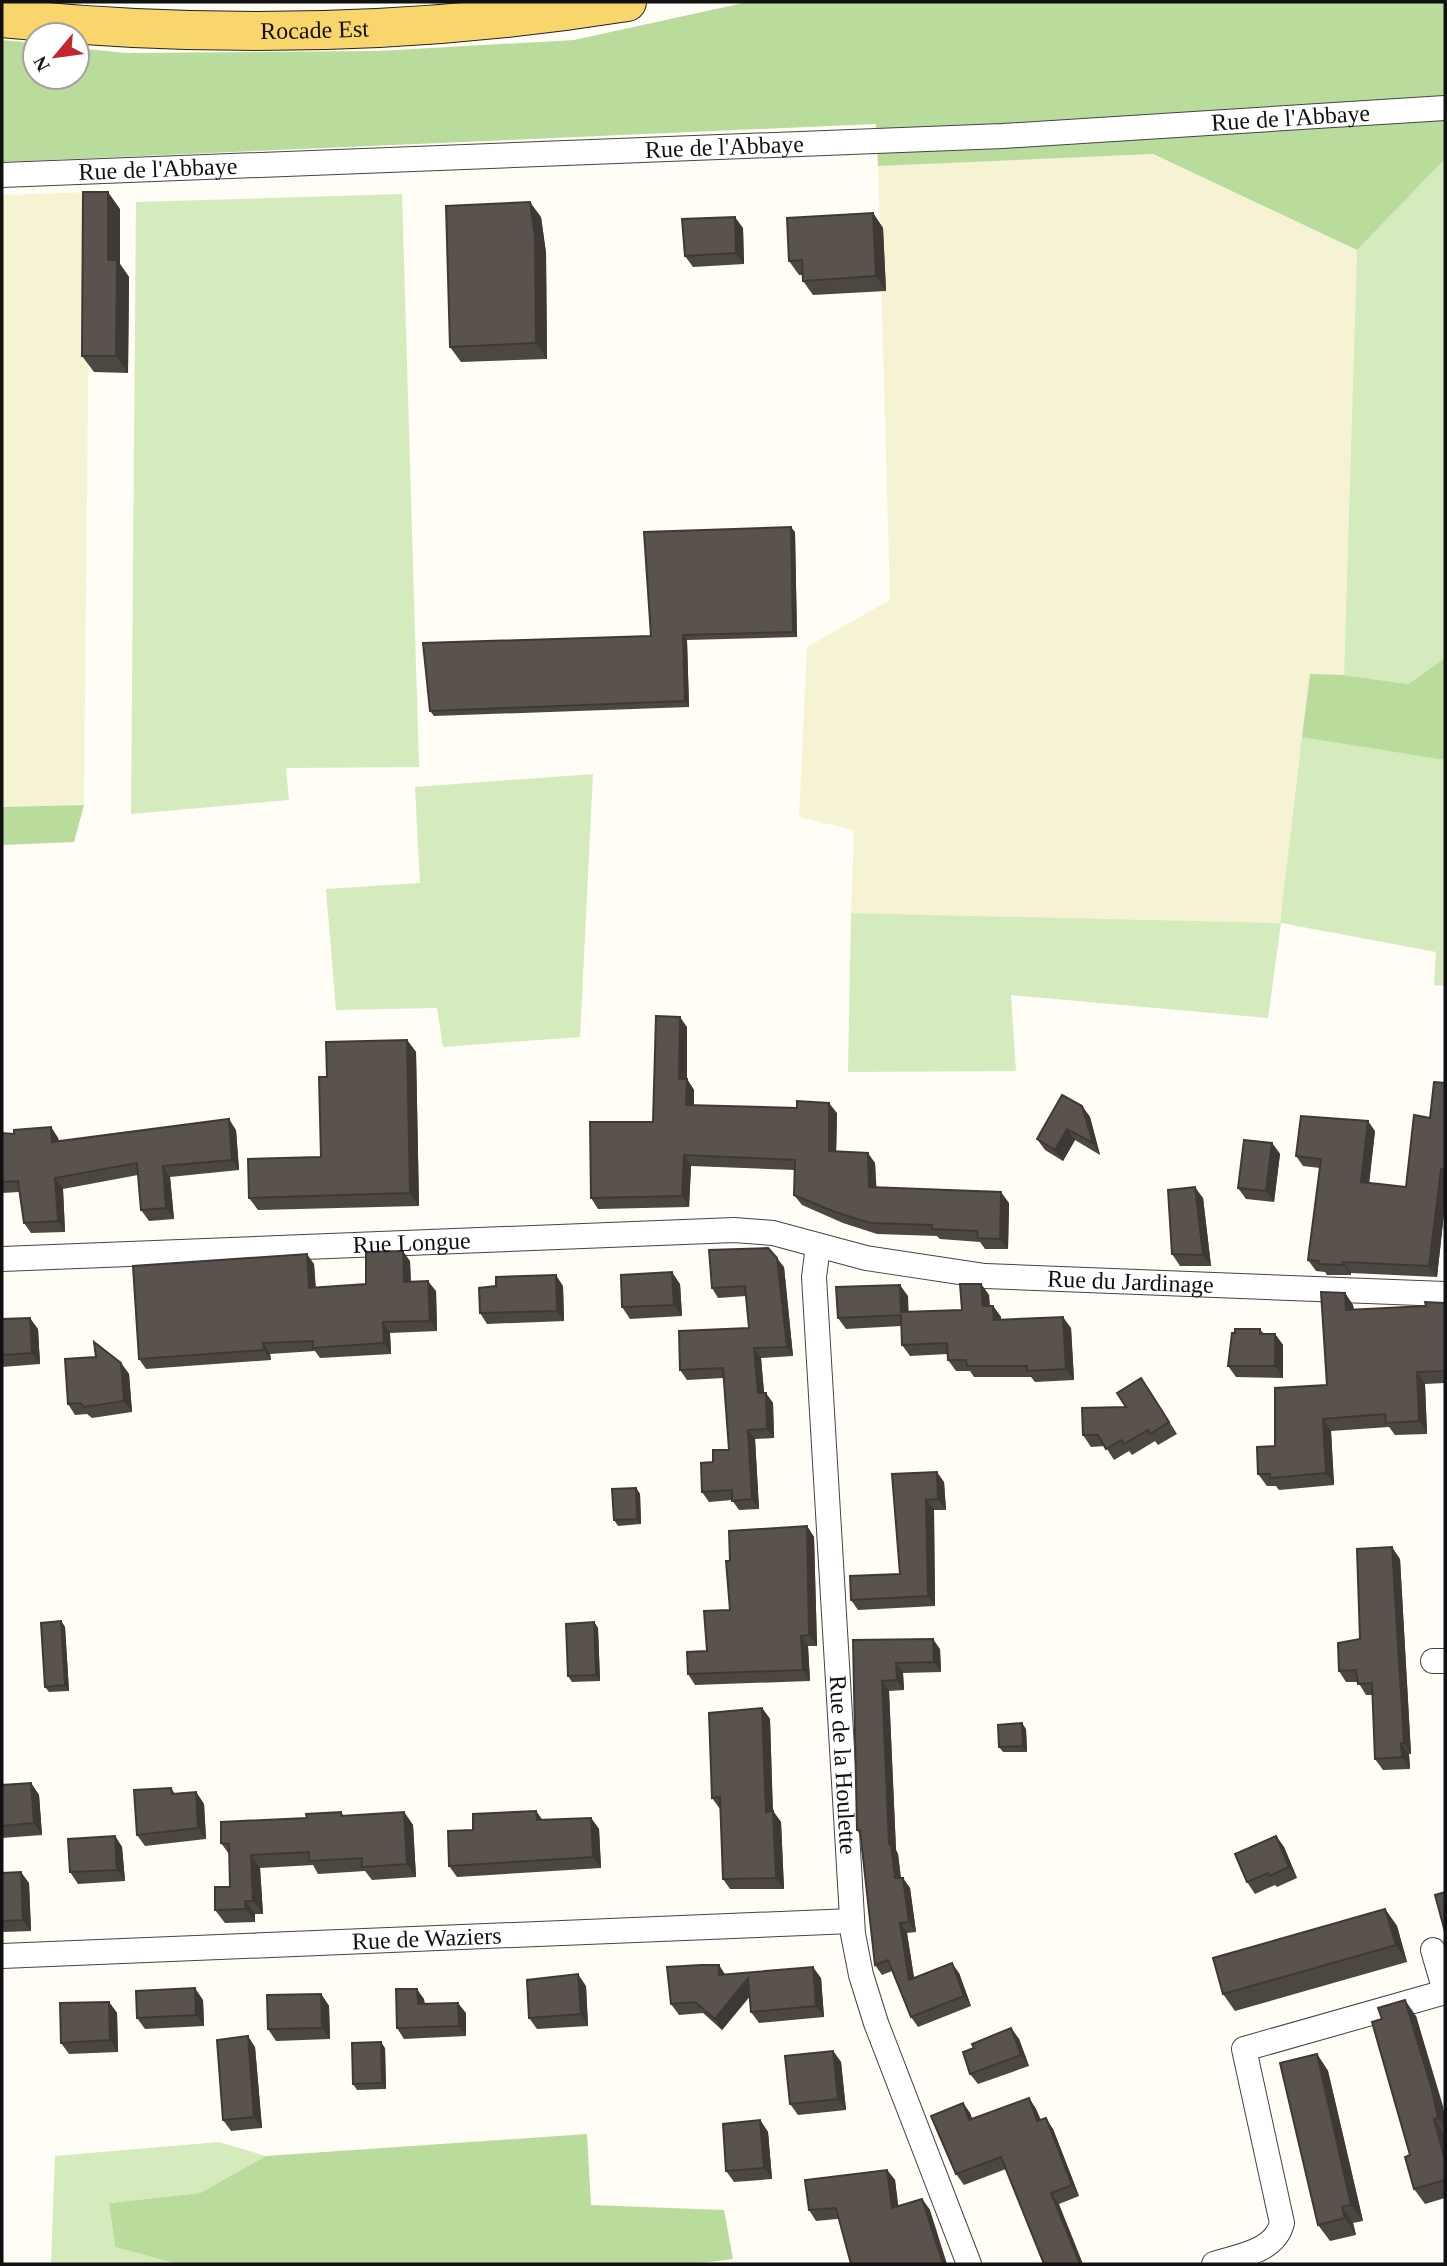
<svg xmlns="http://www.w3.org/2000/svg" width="1447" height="2266" font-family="Georgia,serif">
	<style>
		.farmland { fill: #f6f3d4 }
		.green { fill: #d5ebbd }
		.forest { fill: #b9dc9c }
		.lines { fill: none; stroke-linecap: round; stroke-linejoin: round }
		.street-casing { stroke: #444; stroke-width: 26 }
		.primary-casing { stroke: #222; stroke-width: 40 }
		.street { stroke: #fff; stroke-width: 24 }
		.primary { stroke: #f9d66b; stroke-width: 38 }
		.wall { fill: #4d4742 }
		.shaded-wall { fill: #3f3936 }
		.building { fill: #5a524d; stroke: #3f3936; stroke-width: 2 }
		.labels { text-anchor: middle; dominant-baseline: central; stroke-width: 7; stroke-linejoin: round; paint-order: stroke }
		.street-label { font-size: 24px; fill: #111; stroke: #fff }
	</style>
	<rect width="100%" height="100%" fill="#fffdf5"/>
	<g class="farmland">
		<path d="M1152,154L1357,250L1344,675L1310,674L1281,923L851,913L854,830L799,817L807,647L890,600L878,166Z"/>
		<path d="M90,192L84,805L2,807V195Z"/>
	</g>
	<g class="green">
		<path d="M1445,159V658L1408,684L1344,675L1357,250Z"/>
		<path d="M402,194L419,767L286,768L289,800L131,814L136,202Z"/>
		<path d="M1313,736L1445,760V986L1434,985L1436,952L1281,923L1268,1018L1011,995L1016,1071L848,1072L851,913L1280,923L1302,737Z"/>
		<path d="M593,774L580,1037L443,1047L437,1008L336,1010L326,889L420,883L415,787Z"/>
		<path d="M219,2142L266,2156L200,2193L109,2203L115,2247L177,2264H51L55,2156Z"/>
	</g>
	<g class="forest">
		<path d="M748,2H1445V159L1357,250L1153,154L878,166L876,124L2,162V40L35,43V77H77V48L126,53L377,51L574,40Z"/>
		<path d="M1445,658V760L1302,737L1310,674L1344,675L1408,684Z"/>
		<path d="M84,805L74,842L2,845V807Z"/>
		<path d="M587,2134L591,2205L724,2210L733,2259L694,2264H177L115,2247L109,2203L200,2193L266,2156Z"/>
	</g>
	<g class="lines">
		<g class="street-casing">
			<g id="street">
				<path id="s1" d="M2,175L1003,136L1445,108"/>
				<path id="s2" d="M818,1246L814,1277L853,1934L861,1975L876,2023L969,2264"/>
				<path id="s3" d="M2,1259L734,1230L773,1233L866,1258L985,1276L1445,1294"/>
				<path d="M1433,1661H1445"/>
				<path d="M1433,1950L1445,1991"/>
				<path id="s4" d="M2,1956L852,1921"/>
				<path d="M1214,2264C1238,2256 1275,2252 1282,2223L1244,2049L1445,1992"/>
			</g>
		</g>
		<g class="primary-casing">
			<g id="primary">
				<path id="s5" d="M2,18C210,39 420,35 627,2"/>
			</g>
		</g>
		<use href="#street" class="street"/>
		<use href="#primary" class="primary"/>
	</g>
	<g class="wall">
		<path d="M120,209V264L129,277L128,373L94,372L82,356Z"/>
		<path d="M873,213L883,228L886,291L813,295L803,281V275H799L789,261Z"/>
		<path d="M541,217L546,253L547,359L461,362L450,347Z"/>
		<path d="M743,228L744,264L693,267L685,256Z"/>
		<path d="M795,532L797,637L687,640L689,707L434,716L430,711L651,636Z"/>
		<path d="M687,1027V1079L694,1090V1106L837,1113L836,1151L875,1163L876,1187L1009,1203L1008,1249H985L980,1242L940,1239L937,1236L877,1234L843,1223L802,1205L794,1195L795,1170L691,1166L689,1207L598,1209L591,1198L653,1122Z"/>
		<path d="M407,1040L416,1052L419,1206L258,1210L249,1198L321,1157L327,1077Z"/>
		<path d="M1445,1083V1204L1437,1277L1351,1273V1275H1327L1325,1272L1316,1271L1308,1260L1320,1168L1303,1166L1296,1156L1375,1131L1369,1183L1406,1187L1430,1118Z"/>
		<path d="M1082,1106L1090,1117L1100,1155L1075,1140L1063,1161L1045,1150L1037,1139Z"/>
		<path d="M51,1127L58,1138L59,1141L236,1130L239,1170L170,1177L174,1219L149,1221L141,1210L138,1175L63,1189L65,1232L31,1233L24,1223L19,1192L2,1193V1133L14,1134Z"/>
		<path d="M1272,1143L1280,1154L1274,1202L1246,1199L1238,1188Z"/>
		<path d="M1203,1198L1211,1266H1180L1172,1254Z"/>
		<path d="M410,1261L411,1282L436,1291L437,1331L390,1333L391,1354L320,1358L315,1351L270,1354L271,1360L146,1369L139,1359L314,1264L316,1288L366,1284Z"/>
		<path d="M784,1267L793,1356L761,1358L764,1393L773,1403L774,1438L755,1439L759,1509L739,1510L732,1500L709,1502L702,1492L713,1462L729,1450L724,1378L687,1380L680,1370L749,1328L746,1296L718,1298L712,1288Z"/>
		<path d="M680,1284L682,1316L630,1319L622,1307Z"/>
		<path d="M981,1284L989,1295L990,1306H993L1001,1317V1320L1071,1328L1074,1380L1035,1382L1031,1377H974L970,1371H956L948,1360V1354L910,1356L902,1345L901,1326L846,1329L838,1318L908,1296V1312L962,1310Z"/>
		<path d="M563,1286L564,1321L487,1324L480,1313Z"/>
		<path d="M1345,1293L1353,1305L1354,1310L1426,1306L1445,1303V1383L1425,1384L1427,1434L1395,1435L1389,1427L1331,1431L1334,1485L1279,1490L1276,1486H1267L1258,1474L1327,1385Z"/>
		<path d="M2,1319L38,1329L40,1364L2,1367Z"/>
		<path d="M1260,1329L1264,1334H1275L1283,1345V1378L1236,1377L1228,1366L1235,1333Z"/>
		<path d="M121,1363L129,1374L132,1412L92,1418L87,1414L75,1415L68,1404Z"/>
		<path d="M1149,1389L1177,1434L1158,1445L1155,1441L1132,1455L1129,1451L1114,1460L1105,1446L1091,1447L1083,1435L1126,1407Z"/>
		<path d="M892,1474L944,1482L946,1510H934L935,1606L858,1610L851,1600L900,1574Z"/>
		<path d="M636,1488L640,1494L641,1524L618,1526L614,1520Z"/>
		<path d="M807,1526L814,1537L817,1646H808L810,1681L695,1685L688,1674L707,1651L730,1610V1561Z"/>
		<path d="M1400,1559L1411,1754H1409L1410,1769L1383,1770L1375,1759L1372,1695H1366L1358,1682H1346L1339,1671L1360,1639Z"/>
		<path d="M61,1621L65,1627L69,1691L49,1692L45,1687Z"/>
		<path d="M594,1622L598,1628L600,1681L572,1682L568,1676Z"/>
		<path d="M853,1640L940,1649L941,1672L903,1673L904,1690L889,1691L896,1850L898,1854L901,1878L910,1888L916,1932L907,1933L914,1978L959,1973L971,2006L918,2027L911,2017L892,1971L882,1975L875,1965L860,1835L857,1830Z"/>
		<path d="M762,1708L770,1719L773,1811L781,1822L784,1889H730L723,1879L720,1809L712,1798Z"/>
		<path d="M1026,1729L1027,1752H1003L999,1747Z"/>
		<path d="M31,1783L39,1795L42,1835L2,1838V1785Z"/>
		<path d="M171,1788L175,1794L196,1792L204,1804L206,1839L145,1846L137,1835Z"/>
		<path d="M536,1811L542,1820L591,1818L599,1829L601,1868L457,1877L449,1866L473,1830Z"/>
		<path d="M341,1812L344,1816L404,1812L413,1825L416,1877L372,1880L365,1871L318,1874L313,1865L260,1868L263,1914H255V1922L225,1923L215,1910L230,1887L229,1854L221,1843L307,1818Z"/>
		<path d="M115,1836L122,1847L125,1881L78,1884L70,1872Z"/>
		<path d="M1276,1836L1284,1847L1297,1878L1277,1887L1275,1885L1255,1894L1247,1882Z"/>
		<path d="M2,1873L29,1883L31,1931L4,1932L2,1929Z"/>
		<path d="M1385,1909L1397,1926L1407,1962L1235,2011L1223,1994Z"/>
		<path d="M719,1965L725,1975L821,1978L824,2017L759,2023L751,2012L750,1996L722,2030L703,2013L679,2015L671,2004Z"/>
		<path d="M586,1986L588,2026L537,2029L529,2018Z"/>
		<path d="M321,1994L329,2006L330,2039L276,2041L268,2029Z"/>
		<path d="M424,1999L425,2004L466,2013V2036L404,2039L397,2028Z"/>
		<path d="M203,2000L204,2026L145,2029L137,2018Z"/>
		<path d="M109,2002L117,2013L118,2052L69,2054L61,2043Z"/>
		<path d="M1416,2016L1445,2118V2198L1425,2204L1414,2189L1410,2155Z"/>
		<path d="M1011,2028L1019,2039L1029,2066L978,2084L970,2074L974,2048Z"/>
		<path d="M255,2047L262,2128L231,2131L223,2120Z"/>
		<path d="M385,2048L386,2089L357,2090L353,2084Z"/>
		<path d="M833,2051L841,2062L846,2110L798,2115L790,2104Z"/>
		<path d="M1317,2054L1328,2071L1363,2221L1353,2223L1356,2235L1330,2241L1318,2225Z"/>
		<path d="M1029,2098L1036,2109L1041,2120L1053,2129L1079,2196L1059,2204L1006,2169L964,2185L956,2174L963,2103L970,2113L972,2119Z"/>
		<path d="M760,2120L768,2132L772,2179L734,2182L726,2171Z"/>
		<path d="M887,2170L895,2180L898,2207L922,2199L930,2210L816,2221L809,2210Z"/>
	</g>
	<g class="shaded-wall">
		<path d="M108,192L120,209V264L129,277L128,373L116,356L108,260Z"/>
		<path d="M530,202L541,217L546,253L547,359L536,343Z"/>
		<path d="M873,213L883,228L886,291L876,276Z"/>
		<path d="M735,217L743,228L744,264L736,253Z"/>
		<path d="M791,527L795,532L797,637L793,632Z"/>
		<path d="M683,635L687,640L689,707L685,701Z"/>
		<path d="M680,1017L687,1027V1079L694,1090V1116L686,1105L679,1079Z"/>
		<path d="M407,1040L416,1052L419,1206L410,1193Z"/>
		<path d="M829,1103L837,1113L836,1161L829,1151Z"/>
		<path d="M1082,1106L1090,1117L1100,1155L1093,1143Z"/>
		<path d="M229,1119L236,1130L239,1170L232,1160Z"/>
		<path d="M1368,1121L1375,1131L1368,1193L1361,1182Z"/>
		<path d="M51,1127L58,1138L60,1153L52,1142Z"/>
		<path d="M1067,1129L1075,1140L1063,1161L1055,1150Z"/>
		<path d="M1272,1143L1280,1154L1274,1202L1266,1191Z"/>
		<path d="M868,1153L875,1163L877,1197L869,1187Z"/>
		<path d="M684,1155L691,1166L689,1207L682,1196Z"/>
		<path d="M163,1166L170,1177L174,1219L166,1208Z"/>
		<path d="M1441,1169L1445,1175V1204L1437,1277L1429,1266Z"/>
		<path d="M55,1178L63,1189L65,1232L58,1221Z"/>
		<path d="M1195,1187L1203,1198L1211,1266L1203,1255Z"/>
		<path d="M1001,1192L1009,1203L1008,1249L1000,1239Z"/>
		<path d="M403,1251L410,1261L411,1293L404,1282Z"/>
		<path d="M307,1254L314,1264L316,1298L309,1288Z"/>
		<path d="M777,1258L784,1267L793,1356L787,1347Z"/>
		<path d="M1343,1262L1351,1273V1275L1344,1265Z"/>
		<path d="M672,1272L680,1284L682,1316L674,1305Z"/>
		<path d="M556,1275L563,1286L564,1321L557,1311Z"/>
		<path d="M428,1281L436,1291L437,1331L430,1321Z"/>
		<path d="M981,1284L989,1295L990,1317L983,1306Z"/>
		<path d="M900,1285L908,1296L909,1323L901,1312Z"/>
		<path d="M1345,1293L1353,1305L1355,1322L1346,1310Z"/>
		<path d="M993,1306L1001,1317V1331L994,1320Z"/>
		<path d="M1063,1317L1071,1328L1074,1380L1066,1369Z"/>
		<path d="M30,1318L38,1329L40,1364L32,1353Z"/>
		<path d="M383,1322L390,1333L391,1354L384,1343Z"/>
		<path d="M1275,1334L1283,1345V1378L1275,1366Z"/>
		<path d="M263,1343L270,1354L271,1360L264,1350Z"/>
		<path d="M754,1348L761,1358L765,1403L758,1393Z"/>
		<path d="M121,1363L129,1374L132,1412L124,1401Z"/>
		<path d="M1417,1372L1425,1384L1427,1434L1419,1421Z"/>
		<path d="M766,1393L773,1403L774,1438L767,1429Z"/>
		<path d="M1323,1419L1331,1431L1334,1485L1326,1473Z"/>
		<path d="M748,1430L755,1439L759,1509L752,1499Z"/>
		<path d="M937,1472L944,1482L946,1510L938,1499Z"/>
		<path d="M636,1488L640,1494L641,1524L637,1519Z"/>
		<path d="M926,1500L934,1510L935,1606L928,1596Z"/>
		<path d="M807,1526L814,1537L817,1646L809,1635Z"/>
		<path d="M1392,1547L1400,1559L1411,1754L1404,1743Z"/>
		<path d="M61,1621L65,1627L69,1691L65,1685Z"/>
		<path d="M594,1622L598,1628L600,1681L596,1675Z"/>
		<path d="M801,1636L808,1646L810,1681L803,1670Z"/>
		<path d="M933,1639L940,1649L941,1672L934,1662Z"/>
		<path d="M896,1663L903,1673L904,1690L897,1680Z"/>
		<path d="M882,1681L889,1691L896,1850L898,1854L902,1888L895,1878L889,1844Z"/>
		<path d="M762,1708L770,1719L773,1822L766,1812Z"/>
		<path d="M1022,1723L1026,1729L1027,1752L1023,1746Z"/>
		<path d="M1401,1743L1409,1754L1410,1769L1402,1757Z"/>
		<path d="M31,1783L39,1795L42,1835L34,1823Z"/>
		<path d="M196,1792L204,1804L206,1839L198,1828Z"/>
		<path d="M536,1811L544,1822L537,1820Z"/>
		<path d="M773,1811L781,1822L784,1889L776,1878Z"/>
		<path d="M404,1812L413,1825L416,1877L407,1864Z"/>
		<path d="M591,1818L599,1829L601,1868L593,1857Z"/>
		<path d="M115,1836L122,1847L125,1881L117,1870Z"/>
		<path d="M1276,1836L1284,1847L1297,1878L1289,1867Z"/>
		<path d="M251,1855L260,1868L263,1914L253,1901Z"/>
		<path d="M21,1872L29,1883L31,1931L23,1920Z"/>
		<path d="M903,1878L910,1888L916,1932L909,1922Z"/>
		<path d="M245,1901L255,1914V1922L246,1909Z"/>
		<path d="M1385,1909L1397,1926L1407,1962L1396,1945Z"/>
		<path d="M900,1923L907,1933L916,1990L909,1980Z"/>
		<path d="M952,1963L959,1973L971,2006L964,1996Z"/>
		<path d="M719,1965L726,1976L719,1975Z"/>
		<path d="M813,1967L821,1978L824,2017L816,2006Z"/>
		<path d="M578,1974L586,1986L588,2026L581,2014Z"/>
		<path d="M748,1978L756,1989L722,2030L715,2019Z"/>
		<path d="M195,1988L203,2000L204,2026L196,2015Z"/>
		<path d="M417,1989L424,1999L425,2015L418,2004Z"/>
		<path d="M321,1994L329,2006L330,2039L322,2028Z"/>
		<path d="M1405,2000L1416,2016L1443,2106L1445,2118V2129L1438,2118Z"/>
		<path d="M109,2002L117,2013L118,2052L110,2040Z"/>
		<path d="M458,2003L466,2013V2036L459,2026Z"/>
		<path d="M1011,2028L1019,2039L1029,2066L1021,2055Z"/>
		<path d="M248,2036L255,2047L262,2128L254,2117Z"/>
		<path d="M381,2042L385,2048L386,2089L382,2083Z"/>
		<path d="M833,2051L841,2062L846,2110L838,2099Z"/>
		<path d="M1317,2054L1328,2071L1363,2221L1351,2205Z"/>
		<path d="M1029,2098L1036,2109L1045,2132L1037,2121Z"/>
		<path d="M963,2103L970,2113L977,2131L969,2120Z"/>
		<path d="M1046,2118L1053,2129L1079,2196L1072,2185Z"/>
		<path d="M1434,2119L1445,2135V2160Z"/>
		<path d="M760,2120L768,2132L772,2179L764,2168Z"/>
		<path d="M887,2170L895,2180L900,2219L892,2208Z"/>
		<path d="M1051,2193L1059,2204L1083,2264H1080Z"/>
		<path d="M922,2199L930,2210L947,2264H943Z"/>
		<path d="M1342,2207L1353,2223L1356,2235L1345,2218Z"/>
	</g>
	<g class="building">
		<path d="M83,192H108V260H117L116,356H82Z"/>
		<path d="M530,202L535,237L536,343L450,347L446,206Z"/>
		<path d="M873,213L876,276L803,281L802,260L789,261L787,218Z"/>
		<path d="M735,217L736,253L685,256L682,219Z"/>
		<path d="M791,527L793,632L683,635L685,701L430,711L423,643L651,636L644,532Z"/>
		<path d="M656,1016L680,1017L679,1079H687L686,1105L797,1108V1101L829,1103V1151L868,1153L869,1187L1001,1192L1000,1239L978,1238L977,1231L932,1229V1225L870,1223L835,1212L794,1195L795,1160L684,1155L682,1196L591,1198L590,1122H653Z"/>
		<path d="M407,1040L410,1193L249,1198L248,1159L321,1157L319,1077H327L326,1042Z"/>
		<path d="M1434,1082L1445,1083V1169H1441L1429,1266L1343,1262L1344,1265L1320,1264L1319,1261L1308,1260L1321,1159L1296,1156L1301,1116L1368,1121L1361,1182L1406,1187L1414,1115L1430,1118Z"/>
		<path d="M1062,1095L1082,1106L1093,1143L1067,1129L1055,1150L1037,1139Z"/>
		<path d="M229,1119L232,1160L163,1166L166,1208L141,1210L137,1163L55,1178L58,1221L24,1223L18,1181L2,1182V1133L14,1134V1130L51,1127L52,1142Z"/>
		<path d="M1244,1140L1272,1143L1266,1191L1238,1188Z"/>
		<path d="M1195,1187L1203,1255L1172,1254L1168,1190Z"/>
		<path d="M768,1248L777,1258L787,1347L754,1348L758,1393H766L767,1429L748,1430L752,1499L732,1501V1490L702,1492L701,1463L713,1462V1450H729L723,1368L680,1370L679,1331L749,1328L745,1286L712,1288L709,1250Z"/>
		<path d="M403,1251L404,1282L428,1281L430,1321L383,1322L384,1343L313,1348V1341L263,1343L264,1350L139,1359L133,1266L307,1254L309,1288L366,1284V1252Z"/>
		<path d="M672,1272L674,1305L622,1307L621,1275Z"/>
		<path d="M556,1275L557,1311L480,1313L479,1288L496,1286V1277Z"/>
		<path d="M960,1284H981L983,1306H993L994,1320L1063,1317L1066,1369L1027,1371V1366H967L966,1360H948L947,1343L902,1345L901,1315L838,1318L836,1287L900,1285L901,1312L962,1310Z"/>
		<path d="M1321,1292L1345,1293L1346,1310L1426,1306L1425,1302L1445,1303V1371L1417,1372L1419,1421L1386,1423L1385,1414L1323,1419L1326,1473L1270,1478V1474H1258L1257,1447L1275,1446V1388L1327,1385Z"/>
		<path d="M30,1318L32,1353L2,1355V1319Z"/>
		<path d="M1235,1329H1260V1334H1275V1366H1228L1232,1333H1235Z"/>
		<path d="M94,1342L121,1363L124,1401L84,1407L80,1403L68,1404L65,1359L96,1357Z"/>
		<path d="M1141,1378L1169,1422L1150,1434L1148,1430L1124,1444L1121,1440L1106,1449L1098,1435H1083L1082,1408L1126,1407L1117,1393Z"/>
		<path d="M937,1472L938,1499L926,1500L928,1596L851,1600L850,1576L900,1574L892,1474Z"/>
		<path d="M636,1488L637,1519L614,1520L612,1489Z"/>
		<path d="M807,1526L809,1635L801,1636L803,1670L688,1674L687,1652L707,1651L704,1611L730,1610L726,1561H730L729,1531Z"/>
		<path d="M1392,1547L1404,1743H1401L1402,1757L1375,1759L1372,1683L1358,1684L1356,1670L1339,1671L1338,1643L1360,1639L1357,1549Z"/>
		<path d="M61,1621L65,1685L45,1687L41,1623Z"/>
		<path d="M594,1622L596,1675L568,1676L566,1624Z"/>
		<path d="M933,1639L934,1662L896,1663L897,1680L882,1681L889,1844H891L895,1878H903L909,1922L900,1923L909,1980L952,1963L964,1996L911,2017L888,1960L875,1965L860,1830H857L853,1640Z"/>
		<path d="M762,1708L766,1812L773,1811L776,1878L723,1879L720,1797L712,1798L709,1713Z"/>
		<path d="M1022,1723L1023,1746L999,1747L998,1725Z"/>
		<path d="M31,1783L34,1823L2,1826V1785Z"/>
		<path d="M171,1788L172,1794L196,1792L198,1828L137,1835L134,1790Z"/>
		<path d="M536,1811L537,1820L591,1818L593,1857L449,1866L448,1831L473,1830V1814Z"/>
		<path d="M341,1812V1816L404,1812L407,1864L362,1867V1858L309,1861V1852L251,1855L253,1901H245L246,1909L215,1910V1887H230L229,1844L221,1843V1822L307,1818L306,1814Z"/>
		<path d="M115,1836L117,1870L70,1872L68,1839Z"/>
		<path d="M1276,1836L1289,1867L1269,1876L1268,1873L1247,1882L1235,1854Z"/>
		<path d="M21,1872L23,1920L2,1921V1873Z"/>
		<path d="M1445,1892V1932L1435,1895Z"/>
		<path d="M1385,1909L1396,1945L1223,1994L1213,1958Z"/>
		<path d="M701,1965H719V1975L813,1967L816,2006L751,2012L748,1978L715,2019L695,2002L671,2004L667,1967Z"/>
		<path d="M578,1974L581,2014L529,2018L527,1980Z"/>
		<path d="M195,1988L196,2015L137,2018L136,1991Z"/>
		<path d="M396,1989H417L418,2004L458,2003L459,2026L397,2028Z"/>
		<path d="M321,1994L322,2028L268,2029L267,1995Z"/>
		<path d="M1405,2000L1432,2090L1438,2118L1434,2119L1445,2160V2180L1414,2189L1405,2157L1410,2155L1372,2022L1382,2019L1378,2008Z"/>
		<path d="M109,2002L110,2040L61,2043L60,2003Z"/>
		<path d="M1011,2028L1021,2055L970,2074L963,2052L974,2048L972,2044Z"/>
		<path d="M248,2036L254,2117L223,2120L217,2040Z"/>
		<path d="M381,2042L382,2083L353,2084L352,2043Z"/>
		<path d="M833,2051L838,2099L790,2104L785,2056Z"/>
		<path d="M1317,2054L1351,2205L1342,2207L1345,2218L1318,2225L1280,2063Z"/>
		<path d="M1029,2098L1037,2121L1046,2118L1072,2185L1051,2193L1080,2264H1044L1001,2157L956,2174L931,2116L963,2103L969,2120Z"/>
		<path d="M760,2120L764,2168L726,2171L723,2124Z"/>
		<path d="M887,2170L892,2208L922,2199L943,2264H851L836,2208L809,2210L805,2180Z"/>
	</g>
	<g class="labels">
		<g class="street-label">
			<text stroke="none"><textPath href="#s5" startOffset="313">Rocade Est</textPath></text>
			<text stroke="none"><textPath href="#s1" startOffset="1290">Rue de l'Abbaye</textPath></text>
			<text stroke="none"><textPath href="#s1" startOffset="723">Rue de l'Abbaye</textPath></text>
			<text stroke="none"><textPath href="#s1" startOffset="156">Rue de l'Abbaye</textPath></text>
			<text stroke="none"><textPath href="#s3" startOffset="410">Rue Longue</textPath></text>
			<text stroke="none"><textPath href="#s3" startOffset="1134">Rue du Jardinage</textPath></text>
			<text stroke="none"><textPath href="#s2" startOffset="520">Rue de la Houlette</textPath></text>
			<text stroke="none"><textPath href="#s4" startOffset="425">Rue de Waziers</textPath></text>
		</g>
	</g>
	<rect width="1447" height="2266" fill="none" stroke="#111111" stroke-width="7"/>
	<g transform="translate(56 56) rotate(241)"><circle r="33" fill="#ffffff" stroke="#a0a0a0" stroke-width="2"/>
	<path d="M0-5L12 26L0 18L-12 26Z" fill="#c4262e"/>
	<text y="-10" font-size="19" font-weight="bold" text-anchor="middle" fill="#111111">N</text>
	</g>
</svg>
